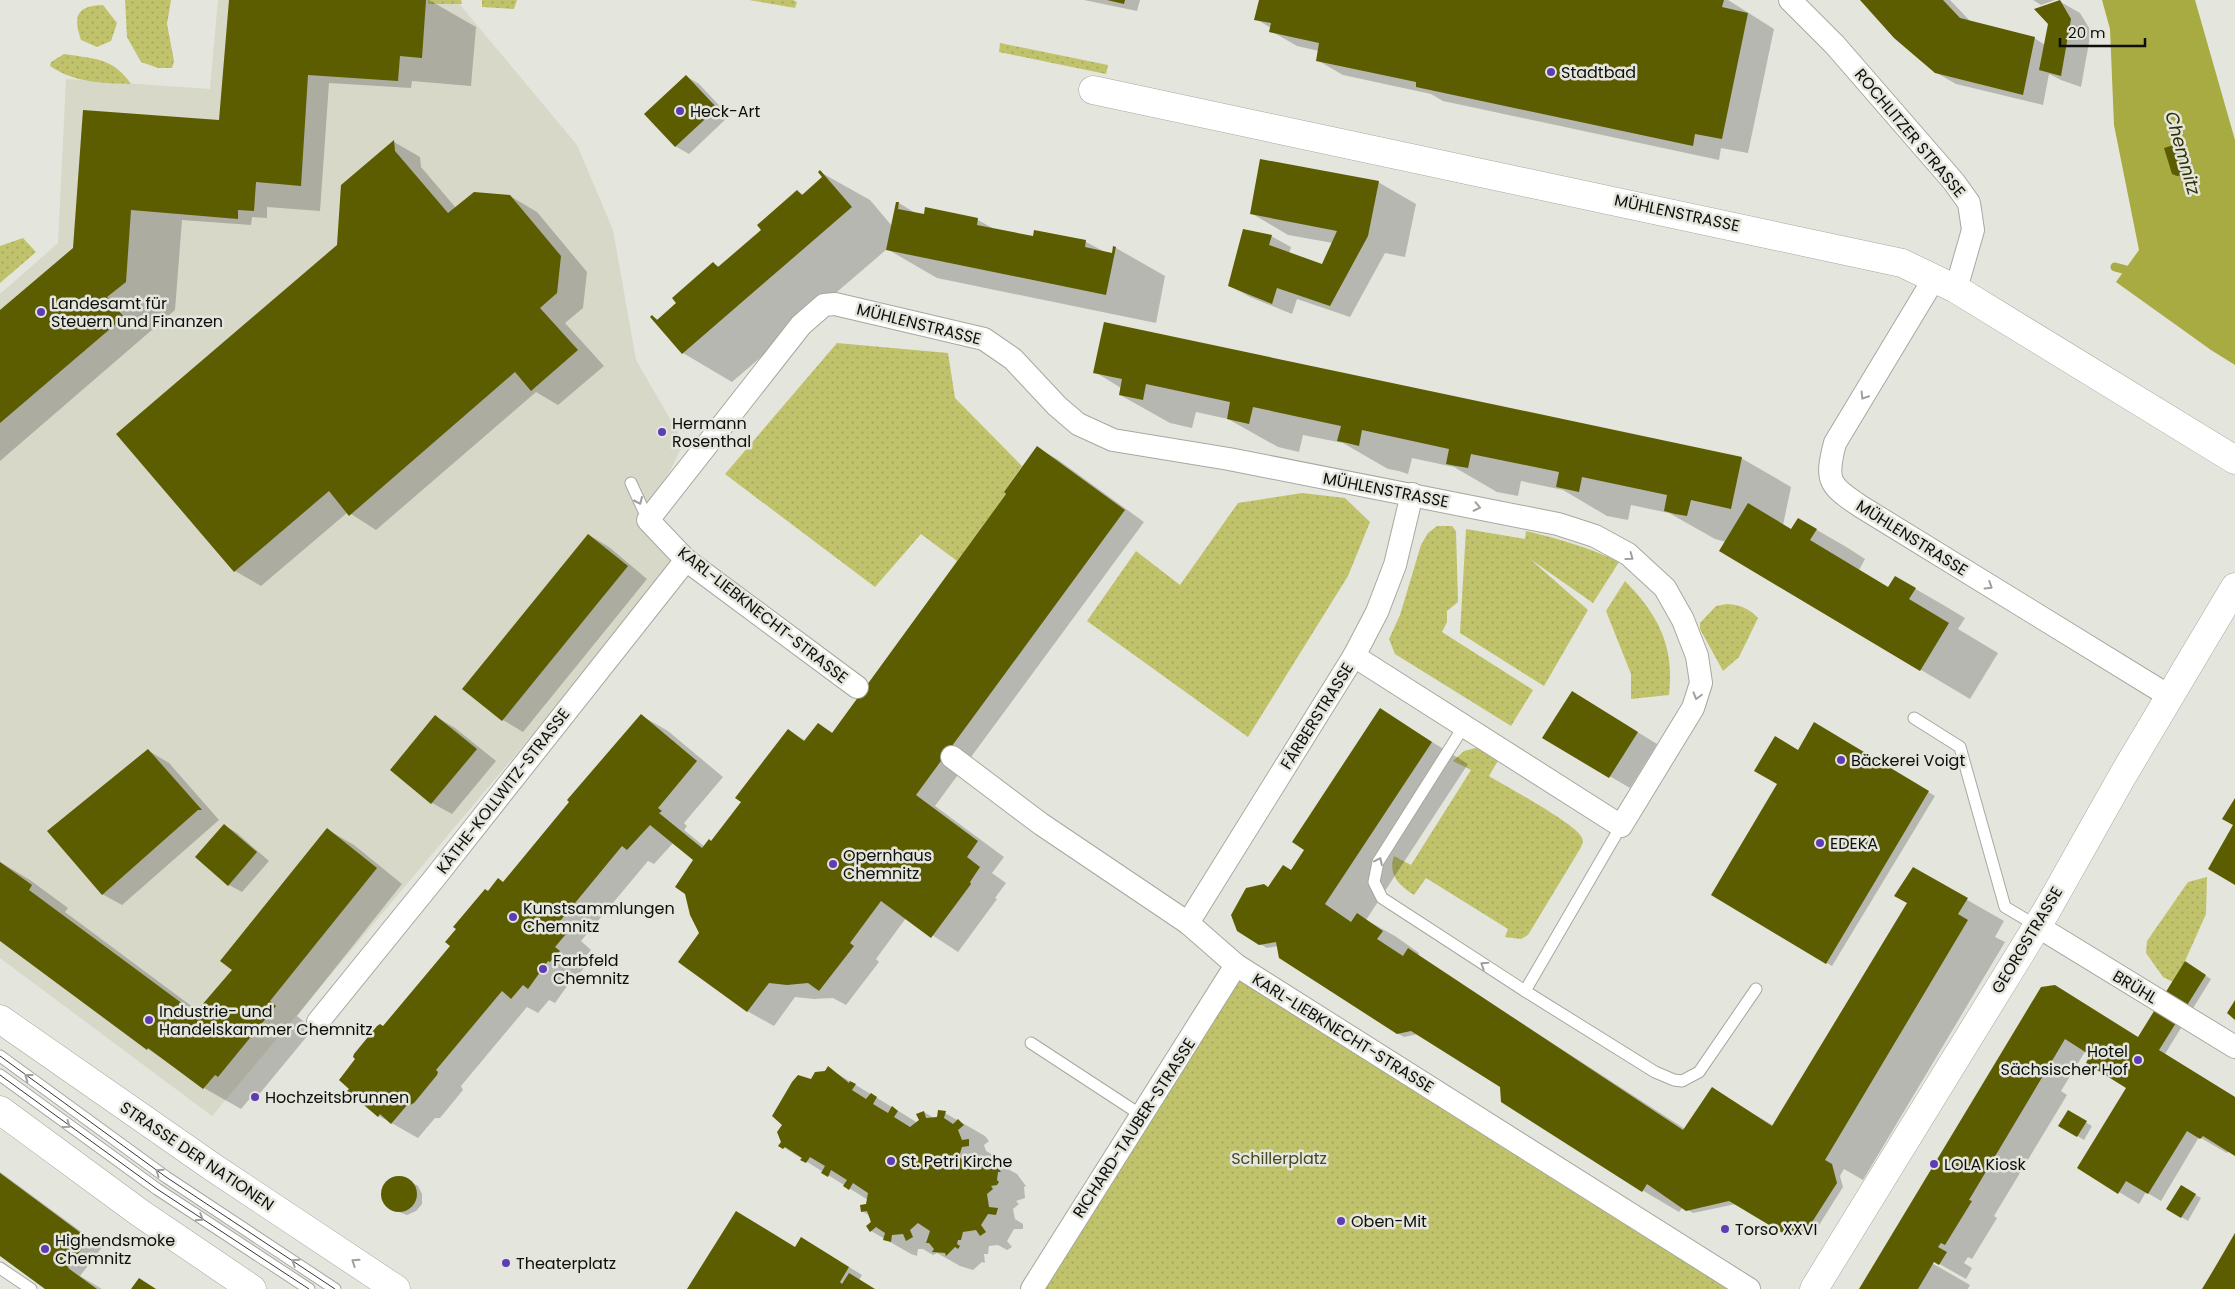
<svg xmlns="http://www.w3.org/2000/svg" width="2235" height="1289" font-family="Poppins,sans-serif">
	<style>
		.built { fill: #d7d8c8 }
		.green { fill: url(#green-dots) }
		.water { fill: #a8aa42 }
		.shadow { fill: #0003 }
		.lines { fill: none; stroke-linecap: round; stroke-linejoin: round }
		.stream { stroke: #a8aa42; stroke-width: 9 }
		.building { fill: #5c5d01 }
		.lane-casing { stroke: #a7a8a0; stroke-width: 13 }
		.street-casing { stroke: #a7a8a0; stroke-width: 24 }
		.secondary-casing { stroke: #a7a8a0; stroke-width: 29 }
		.lane { stroke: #fff; stroke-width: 11 }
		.street { stroke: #fff; stroke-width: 22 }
		.secondary { stroke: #fff; stroke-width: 28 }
		.tram { stroke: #373733; stroke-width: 1 }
		.oneway { stroke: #9f9f9d }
		.poi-dot { fill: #5e3cb5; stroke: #e4e5dc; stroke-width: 2 }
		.labels { text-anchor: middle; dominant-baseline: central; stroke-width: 5; stroke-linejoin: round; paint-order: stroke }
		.poi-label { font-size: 16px; fill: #0e0e0b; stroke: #e4e5dc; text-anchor: start }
		.street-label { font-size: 16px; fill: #0e0e0b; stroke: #e4e5dc }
		.park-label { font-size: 16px; fill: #46481d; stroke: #e4e5dc }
		.water-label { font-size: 18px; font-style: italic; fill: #2f3002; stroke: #e4e5dc }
	</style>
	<defs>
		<pattern id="green-dots" width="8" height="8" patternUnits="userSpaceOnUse" patternTransform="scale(1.25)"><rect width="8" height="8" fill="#c0c36b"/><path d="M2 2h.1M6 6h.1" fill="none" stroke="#a4a65b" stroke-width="1.8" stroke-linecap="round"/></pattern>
	</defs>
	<rect width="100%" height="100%" fill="#e4e5dc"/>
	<path class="built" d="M218,0H456L577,145L613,230L636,360L684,443L647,516L685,553L212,1116L0,958V294L58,243L66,79L210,89Z"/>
	<g class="green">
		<path d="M125,0H171L167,24L174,61L172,68H158L141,62L127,37Z"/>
		<path d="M428,0H461L462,4H428Z"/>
		<path d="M482,0H517L514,9L482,7Z"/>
		<path d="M749,0H793L797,2L795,8Z"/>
		<path d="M103,5L117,23L111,41L97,47L81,40C73,16 76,6 103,5Z"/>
		<path d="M1000,43L1108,65L1106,74L999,52Z"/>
		<path d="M64,54C93,59 113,57 131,84C102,83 75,83 50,66L51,62Z"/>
		<path d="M23,238L36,252L0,283V246Z"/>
		<path d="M837,343L948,353L955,398L1022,466L1004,492L1006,494L957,561L921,534L875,587L725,474Z"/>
		<path d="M1302,493L1345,498L1370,522L1348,576L1248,737L1087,621L1136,551L1180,585L1238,503Z"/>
		<path d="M1437,526H1452L1456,531L1458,602L1447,611V622L1442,632L1533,690L1511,726L1395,654L1389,639L1400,615L1421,545L1428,533Z"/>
		<path d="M1466,529L1525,539L1526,531C1558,539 1589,547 1619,562L1593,603L1530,559L1588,610L1544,686L1460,633Z"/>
		<path d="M1625,581C1658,614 1675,647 1669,695L1631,699V674L1606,611Z"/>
		<path d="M1727,604C1741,605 1748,608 1758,618L1739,657L1723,671L1700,629V623L1716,606Z"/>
		<path d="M1476,748L1482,749L1499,759L1489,776C1505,786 1577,824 1582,838C1584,842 1582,845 1580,849L1528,935L1521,939L1505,937L1508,929L1426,878L1414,895C1398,885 1388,874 1394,856L1411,865L1471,770L1453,761L1464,751Z"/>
		<path d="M2207,877L2206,914L2185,961L2173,982L2163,977L2146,953L2147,941L2188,882Z"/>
		<path d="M1238,977L1736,1289H1040Z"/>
	</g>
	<path class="water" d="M2102,0H2195L2235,140V365L2211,350L2116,282L2139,250L2114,125L2110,29Z"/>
	<g class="shadow">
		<path d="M230,0H429L476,27L471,86L412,81L411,88L329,83L320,211L267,207V218L252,217L251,225L182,220L175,310L0,461V312L220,121Z"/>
		<path d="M1084,0H1140L1137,11Z"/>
		<path d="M1260,0H1728L1774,29L1748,153L1721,148L1719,160L1443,101L1431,94L1343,75L1317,60L1319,51L1297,46L1271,31V28L1256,19Z"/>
		<path d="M1862,0H1950L1972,23L2034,38L2045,45L2059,1L2080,13L2091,31L2081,87L2061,80L2049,74L2043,105L1956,84L1935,72Z"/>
		<path d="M2033,0H2055L2041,5Z"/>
		<path d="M686,76L699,84L729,116L689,154L675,146Z"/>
		<path d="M394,142L420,157L421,167L456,208L510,196L537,212L587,272L583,308L565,323L604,366L558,405L536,392L376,530L348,512L261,586L235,571L118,434L338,246Z"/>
		<path d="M2176,145L2183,149L2190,173L2188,178L2184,179L2173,173Z"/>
		<path d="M820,172L870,200L892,226L899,203L917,214L978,220L996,230L1034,238L1035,231L1086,242L1105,252L1113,254L1116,248L1165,276L1156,323L937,278L887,249L732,382L683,353L652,316L659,320L678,303L714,264L720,267L763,230L797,191L804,195L824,177Z"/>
		<path d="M1378,182L1416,204L1405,257L1385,253L1350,317L1297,299L1292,314L1250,297L1230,286L1271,236L1291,247L1289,254L1322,266L1333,243L1288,235L1251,213Z"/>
		<path d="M1095,372L1741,458L1791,487L1783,525L1792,530L1798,519L1848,548L1865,559L1859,570L1889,588L1895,577L1945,606L1965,618L1958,629L1998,653L1970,699L1721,551L1726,542L1715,539L1669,513L1631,505L1628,520L1607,516L1563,490L1521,481L1518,496L1497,492L1454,467L1412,458L1408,474L1399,471L1388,469L1343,443L1303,435L1299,452L1278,447L1228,419L1196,412L1192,428L1170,423L1120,395L1121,388Z"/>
		<path d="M1037,448L1057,459L1144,522L935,806L1004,857L992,873L1006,883L995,898L997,899L958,952L906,918L876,959L879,962L846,1005L833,998L814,999L795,997L774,1026L747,1011L701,933L696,860L674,842L654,864L648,861L581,941L591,950L580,963L585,967L577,976L575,975L555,1003L549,1000L538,1013L527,1007L461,1086L463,1090L440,1118H435L418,1138L379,1116L349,1091L384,1027L452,945L488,892L504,883L642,716L668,731L723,777L684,823L687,826L684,830L705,847L712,843L743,801L788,730L806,741L818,724L833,733L1008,493Z"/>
		<path d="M589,535L609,547L647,579L523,732L503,720Z"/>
		<path d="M1592,704L1657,744L1630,788L1544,738Z"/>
		<path d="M1380,710L1468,764L1366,920L1395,936L1419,953L1418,956L1685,1129L1712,1089L1774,1126L1908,903L1913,869L2004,921L1995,937L2005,942L1863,1180L1844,1169L1840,1176L1843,1187L1814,1233L1794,1238L1736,1204L1693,1213L1683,1207L1679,1212L1642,1190L1501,1086L1418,1034L1404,1037L1397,1033L1278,946L1267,948L1260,944L1268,888L1292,871L1306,850Z"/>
		<path d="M435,716L455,728L496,761L452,814L432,803Z"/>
		<path d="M1815,724L1935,796L1832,966L1713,894Z"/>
		<path d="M149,751L169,763L219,820L122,905L102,894Z"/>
		<path d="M224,825L237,833L269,861L242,892L229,885Z"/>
		<path d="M328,830L354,845L402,884L297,1016L313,1029L256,1098L252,1096L241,1109L204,1088L148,1049L0,939V862L30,880L68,908L65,912L198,1011L233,970Z"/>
		<path d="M2185,963L2211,979L2165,1054L2235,1097V1154L2229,1151L2227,1153L2199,1137L2161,1201L2146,1192L2139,1204L2079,1168L2132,1093L2086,1050L2061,1091L2067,1095L1994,1216L1997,1218L1972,1259L1968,1257L1964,1263L1972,1268L1966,1279L1913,1249L1911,1251L1970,1285L1968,1289H1860L2042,988L2139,1038Z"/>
		<path d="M828,1068L918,1123L924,1112L934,1118L945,1113L985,1136L989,1141L984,1145L986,1151L995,1156V1162L1017,1174L1026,1186L1024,1187L1025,1198L1016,1201L1019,1204L1013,1209L1015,1219L1023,1224V1229H1014L1007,1241L1012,1247L1007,1250L998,1245L989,1246L988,1254H984L985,1263L982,1262L973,1270L960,1266L937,1253L933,1255L923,1249H918L917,1256L911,1254L871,1231L870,1216L862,1211L867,1205L868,1200L780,1145L812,1081Z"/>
		<path d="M2068,1112L2092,1126L2084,1140L2060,1125Z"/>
		<path d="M0,1172L102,1247L80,1276L102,1289H47L0,1254Z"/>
		<path d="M402,1177L418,1186L422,1194V1204L416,1211L407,1215L391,1209L384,1202L382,1193L385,1184L393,1178Z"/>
		<path d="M2181,1187L2201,1198L2188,1221L2168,1209Z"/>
		<path d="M815,1246L862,1275L859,1280L874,1289H688L796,1248Z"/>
	</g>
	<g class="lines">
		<path class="stream" d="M2115,267L2134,272"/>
	</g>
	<g class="building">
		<path d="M229,0H426L422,58L400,56L398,81L308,75L301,186L256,182L254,211L238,210V219L131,210L126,282L107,297L124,317L0,423V310L73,248L83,110L219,120Z"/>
		<path d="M1107,0H1125L1124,4Z"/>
		<path d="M1259,0H1724L1722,7L1748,13L1722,139L1695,134L1693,146L1416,87V82L1316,61L1319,43L1269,32L1271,23L1254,20Z"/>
		<path d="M1860,0H1943L1960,18L2035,37L2023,95L1935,73L1894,38Z"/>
		<path d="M2060,0L2071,19L2061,76L2039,70L2048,24L2034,9Z"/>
		<path d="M686,75L717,108L675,147L644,114Z"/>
		<path d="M394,140L395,151L448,213L474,192L510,195L561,256L557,293L540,308L578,350L531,391L515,372L349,516L329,491L234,572L116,434L337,245L341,185Z"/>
		<path d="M2177,144L2185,169L2182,175L2177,176L2172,174L2164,148Z"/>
		<path d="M1260,159L1379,181L1368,236L1330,306L1277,288L1272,304L1228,286L1243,229L1272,235L1269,245L1322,264L1337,231L1250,214Z"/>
		<path d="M820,170L852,207L682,354L650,317L652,315L657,320L676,303L672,298L713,262L718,267L761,230L757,225L797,190L802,195L822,177L818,172Z"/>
		<path d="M896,202H899L898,209L924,214L925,207L978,218L977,225L1033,236L1034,230L1086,240L1085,247L1112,253L1113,246L1116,247L1106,295L886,250Z"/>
		<path d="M1104,322L1742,457L1731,509L1691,500L1687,516L1675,514L1664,511L1667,495L1582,477L1579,492L1556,487L1559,472L1471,454L1468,468L1456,466L1446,464L1449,449L1362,430L1359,446L1347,443L1337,441L1341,426L1253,407L1249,424L1227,419L1230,402L1146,384L1143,400L1119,395L1122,379L1093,373Z"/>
		<path d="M1037,446L1125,510L916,795L978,841L967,857L980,867L970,882L971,884L931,938L881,901L850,943L854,946L819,991L808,983L787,985L769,983L747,1012L678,962L699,933L690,915L685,894L675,887L693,860L650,825L627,850L622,846L556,926L566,934L555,947L560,951L550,962L548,961L528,989L523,985L511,999L502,991L436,1070L438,1072L437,1075L414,1103L410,1105L408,1104L391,1124L380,1114L378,1117L347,1091L349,1089L339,1080L355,1059L353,1057L354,1054L377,1026L380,1024L383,1026L450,946L445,942L456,929L453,927L485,889L488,891L498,878L503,882L569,802L567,800L641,714L697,761L658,808L662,811L659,813L702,848L709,839L711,841L741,802L735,798L788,729L804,741L818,723L832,733L1006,494L1004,492Z"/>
		<path d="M1748,503L1791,529L1798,518L1817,529L1810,540L1888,587L1895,576L1916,588L1909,599L1949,623L1920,671L1719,551Z"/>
		<path d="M588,534L628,566L502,721L462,689Z"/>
		<path d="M1572,691L1638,732L1609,778L1542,738Z"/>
		<path d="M1380,708L1432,742L1325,904L1351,922L1357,913L1383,931L1377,939L1403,956L1408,948L1683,1130L1712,1087L1772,1126L1907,903L1894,896L1913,867L1968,898L1958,914L1968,920L1825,1160L1832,1164L1837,1183L1807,1230L1786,1235L1729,1201L1686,1211L1647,1184L1642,1192L1501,1102L1500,1087L1411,1031L1397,1034L1279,958L1276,942L1259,945L1237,931L1231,915L1246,888L1264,884L1268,887L1283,865L1291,870L1304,850L1292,842Z"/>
		<path d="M435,715L477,749L431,804L390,770Z"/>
		<path d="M1814,722L1929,791L1826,964L1711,895L1777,784L1754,771L1775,736L1798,750Z"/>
		<path d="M148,749L202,810H198L102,895L47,831Z"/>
		<path d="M2235,798V885L2208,869L2233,825L2222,819Z"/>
		<path d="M224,824L257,852L228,886L195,857Z"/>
		<path d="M327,828L377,868L270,1001L276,1006L218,1077L215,1075L203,1089L148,1048L147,1050L0,941V862L32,885L29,890L195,1013L232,970L220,961Z"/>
		<path d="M2185,961L2206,975L2159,1050L2235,1097V1156L2203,1136L2200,1139L2187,1131L2148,1194L2126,1181L2118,1194L2077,1168L2126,1088L2086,1063L2090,1055L2065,1039L1969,1200L1972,1201L1945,1245L1941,1243L1938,1247L1947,1252L1939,1265L1934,1262L1918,1289H1859L2041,987L2055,985L2138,1037Z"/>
		<path d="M2235,1000V1020L2227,1013Z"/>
		<path d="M828,1066L849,1083L850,1081L856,1084L852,1090L866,1099L871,1093L877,1097L873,1104L888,1113L892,1106L898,1111L894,1117L910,1127L919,1120L916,1114L924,1111L926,1118L937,1117L938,1110L946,1111L944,1118L953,1124L958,1119L964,1125L958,1130L962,1140L969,1139V1146L962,1147L959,1157L971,1166L978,1161L977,1157L981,1156V1159L989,1160L991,1158L1001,1172H998L997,1180L999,1182L997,1185L991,1186L993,1189L987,1194L989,1207L998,1208L996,1215L988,1214L981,1225L986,1232L980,1236L976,1230L963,1232L961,1240H958L957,1244L960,1246L958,1249L955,1247L946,1256L945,1253L932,1252L934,1249L929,1243H926L930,1231L918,1223L910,1230L913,1237L906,1241L903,1234L892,1235L891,1242L883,1240L885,1233L876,1227L870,1232L866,1226L871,1222L867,1211L861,1212L860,1205L866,1204L868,1193L853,1183L849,1190L843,1186L847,1180L831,1170L828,1177L821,1173L825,1166L810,1157L806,1163L800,1160L802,1158L785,1147L783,1149L778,1146L781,1142L777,1132L782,1125L772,1116L792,1082L798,1075L811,1079L815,1072L825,1071Z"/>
		<path d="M2068,1110L2087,1121L2077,1137L2058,1126Z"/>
		<path d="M0,1173L89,1239L68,1268L97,1289H45L0,1256Z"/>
		<circle cx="399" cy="1194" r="18"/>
		<path d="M2181,1185L2196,1194L2181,1218L2166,1209Z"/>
		<path d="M736,1211L795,1247L801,1237L849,1267L840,1282L842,1284L849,1273L875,1289H687Z"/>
		<path d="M2235,1233V1289H2202L2214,1269Z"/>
		<path d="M139,1278L156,1289H131Z"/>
	</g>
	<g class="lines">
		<g class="lane-casing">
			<g id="lane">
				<path d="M631,483L648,520"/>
				<path d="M1914,718L1960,747L2005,907L2037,926"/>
				<path d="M1464,726L1378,862L1374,882L1382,898L1525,991L1655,1072L1674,1080L1682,1081L1699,1072L1756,989"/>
				<path d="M1525,991L1621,826"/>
				<path d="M1031,1043L1141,1115"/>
				<path d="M0,1056L166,1177L335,1289"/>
				<path d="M0,1075L157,1189L309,1289"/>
				<path d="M0,1268L31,1289"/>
			</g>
		</g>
		<g class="street-casing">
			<g id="street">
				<path d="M1790,0L1835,45L1954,182L1969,203L1973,230L1956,289"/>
				<path d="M1935,277L1835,443C1825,481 1829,485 1860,506L2169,696"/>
				<path d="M857,687L686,560L648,520L801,325L824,305L835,304L984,339L1013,359L1057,406L1078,424L1113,440L1229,459L1558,524L1595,536L1628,554L1665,588L1683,620L1697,656L1701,683L1693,708L1621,826L1354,656"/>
				<path d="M952,757L1041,824L1188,923L1236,965L1749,1289"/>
				<path d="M1188,923L1354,656L1377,612L1395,565L1412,494"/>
				<path d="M2037,926L2235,1047"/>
				<path d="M318,1022L433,880L686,560"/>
				<path d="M1032,1289L1236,965"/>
			</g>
		</g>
		<g class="secondary-casing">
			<g id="secondary">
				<path d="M1093,90L1902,263L1956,289L2235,460"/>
				<path d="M0,1019L214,1168L396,1289"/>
				<path d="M0,1110L140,1213L252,1289"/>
				<path d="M1814,1289L2047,910L2123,775L2235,587"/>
			</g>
		</g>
		<use href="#lane" class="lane"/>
		<use href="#street" class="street"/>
		<use href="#secondary" class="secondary"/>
		<g class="tram">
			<path d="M0,1056L166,1177L335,1289"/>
			<path d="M0,1075L157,1189L309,1289"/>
		</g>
	</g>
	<defs><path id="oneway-chevron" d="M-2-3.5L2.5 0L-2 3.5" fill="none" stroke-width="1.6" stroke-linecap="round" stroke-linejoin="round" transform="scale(1.25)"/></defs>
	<g class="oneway">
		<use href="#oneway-chevron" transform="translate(1864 396) rotate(122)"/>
		<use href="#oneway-chevron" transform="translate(639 501) rotate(66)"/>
		<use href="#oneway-chevron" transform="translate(1477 507) rotate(12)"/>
		<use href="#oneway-chevron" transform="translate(1630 557) rotate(36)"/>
		<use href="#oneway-chevron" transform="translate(1989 586) rotate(32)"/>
		<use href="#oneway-chevron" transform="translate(1697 696) rotate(106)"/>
		<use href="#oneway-chevron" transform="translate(1379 861) rotate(-64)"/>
		<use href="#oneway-chevron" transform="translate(1484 965) rotate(-147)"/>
		<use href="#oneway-chevron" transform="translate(28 1077) rotate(-143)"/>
		<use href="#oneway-chevron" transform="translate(67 1125) rotate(36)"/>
		<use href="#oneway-chevron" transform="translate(159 1172) rotate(-145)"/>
		<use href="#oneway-chevron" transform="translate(200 1218) rotate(33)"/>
		<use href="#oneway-chevron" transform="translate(295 1262) rotate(-147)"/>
		<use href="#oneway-chevron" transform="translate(355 1262) rotate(-146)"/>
	</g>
	<g class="poi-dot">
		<circle cx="1551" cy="72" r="5"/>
		<circle cx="680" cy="111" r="5"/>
		<circle cx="41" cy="312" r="5"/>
		<circle cx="662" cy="432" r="5"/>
		<circle cx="1841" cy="760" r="5"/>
		<circle cx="1820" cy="843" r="5"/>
		<circle cx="833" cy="864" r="5"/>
		<circle cx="513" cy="917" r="5"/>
		<circle cx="543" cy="969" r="5"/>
		<circle cx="149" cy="1020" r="5"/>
		<circle cx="2138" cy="1060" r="5"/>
		<circle cx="255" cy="1097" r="5"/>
		<circle cx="891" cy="1161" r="5"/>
		<circle cx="1934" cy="1164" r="5"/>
		<circle cx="1341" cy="1221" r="5"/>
		<circle cx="1725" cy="1229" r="5"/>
		<circle cx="45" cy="1249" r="5"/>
		<circle cx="506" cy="1263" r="5"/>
	</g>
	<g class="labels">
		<g class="poi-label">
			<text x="1561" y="72">Stadtbad</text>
			<text x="690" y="111">Heck-Art</text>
			<text x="51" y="303">Landesamt für<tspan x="51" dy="18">Steuern und Finanzen</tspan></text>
			<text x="672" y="423">Hermann<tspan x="672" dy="18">Rosenthal</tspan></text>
			<text x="1851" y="760">Bäckerei Voigt</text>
			<text x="1830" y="843">EDEKA</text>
			<text x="843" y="855">Opernhaus<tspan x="843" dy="18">Chemnitz</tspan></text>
			<text x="523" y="908">Kunstsammlungen<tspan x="523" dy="18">Chemnitz</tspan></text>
			<text x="553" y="960">Farbfeld<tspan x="553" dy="18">Chemnitz</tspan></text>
			<text x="159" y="1011">Industrie- und<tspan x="159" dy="18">Handelskammer Chemnitz</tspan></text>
			<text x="2128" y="1051" text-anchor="end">Hotel<tspan x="2128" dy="18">Sächsischer Hof</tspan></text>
			<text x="265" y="1097">Hochzeitsbrunnen</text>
			<text x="901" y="1161">St. Petri Kirche</text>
			<text x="1944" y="1164">LOLA Kiosk</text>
			<text x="1351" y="1221">Oben-Mit</text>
			<text x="1735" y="1229">Torso XXVI</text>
			<text x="55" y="1240">Highendsmoke<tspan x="55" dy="18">Chemnitz</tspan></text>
			<text x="516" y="1263">Theaterplatz</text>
		</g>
		<g class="street-label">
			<text transform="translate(1910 133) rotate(50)">ROCHLITZER STRASSE</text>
			<text transform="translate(1677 213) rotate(12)">MÜHLENSTRASSE</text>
			<text transform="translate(919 324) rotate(14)">MÜHLENSTRASSE</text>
			<text transform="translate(1386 490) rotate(11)">MÜHLENSTRASSE</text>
			<text transform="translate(1912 538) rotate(32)">MÜHLENSTRASSE</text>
			<text transform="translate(763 615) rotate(38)">KARL-LIEBKNECHT-STRASSE</text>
			<text transform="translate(1317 716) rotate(-58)">FÄRBERSTRASSE</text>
			<text transform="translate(503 791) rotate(-52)">KÄTHE-KOLLWITZ-STRASSE</text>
			<text transform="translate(2027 940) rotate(-59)">GEORGSTRASSE</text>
			<text transform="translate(2135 987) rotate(31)">BRÜHL</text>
			<text transform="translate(1343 1033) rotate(32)">KARL-LIEBKNECHT-STRASSE</text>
			<text transform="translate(1134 1128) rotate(-57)">RICHARD-TAUBER-STRASSE</text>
			<text transform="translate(197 1156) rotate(34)">STRASSE DER NATIONEN</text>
		</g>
		<g class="park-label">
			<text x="1279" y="1158">Schillerplatz</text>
		</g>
		<g class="water-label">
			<text transform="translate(2183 153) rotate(74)">Chemnitz</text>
		</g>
	</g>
	<path d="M2060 38v8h85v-8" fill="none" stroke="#0e0e0b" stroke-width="2.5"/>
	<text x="2068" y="38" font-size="15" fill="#0e0e0b" stroke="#e4e5dc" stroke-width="4" paint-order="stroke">20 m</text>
</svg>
